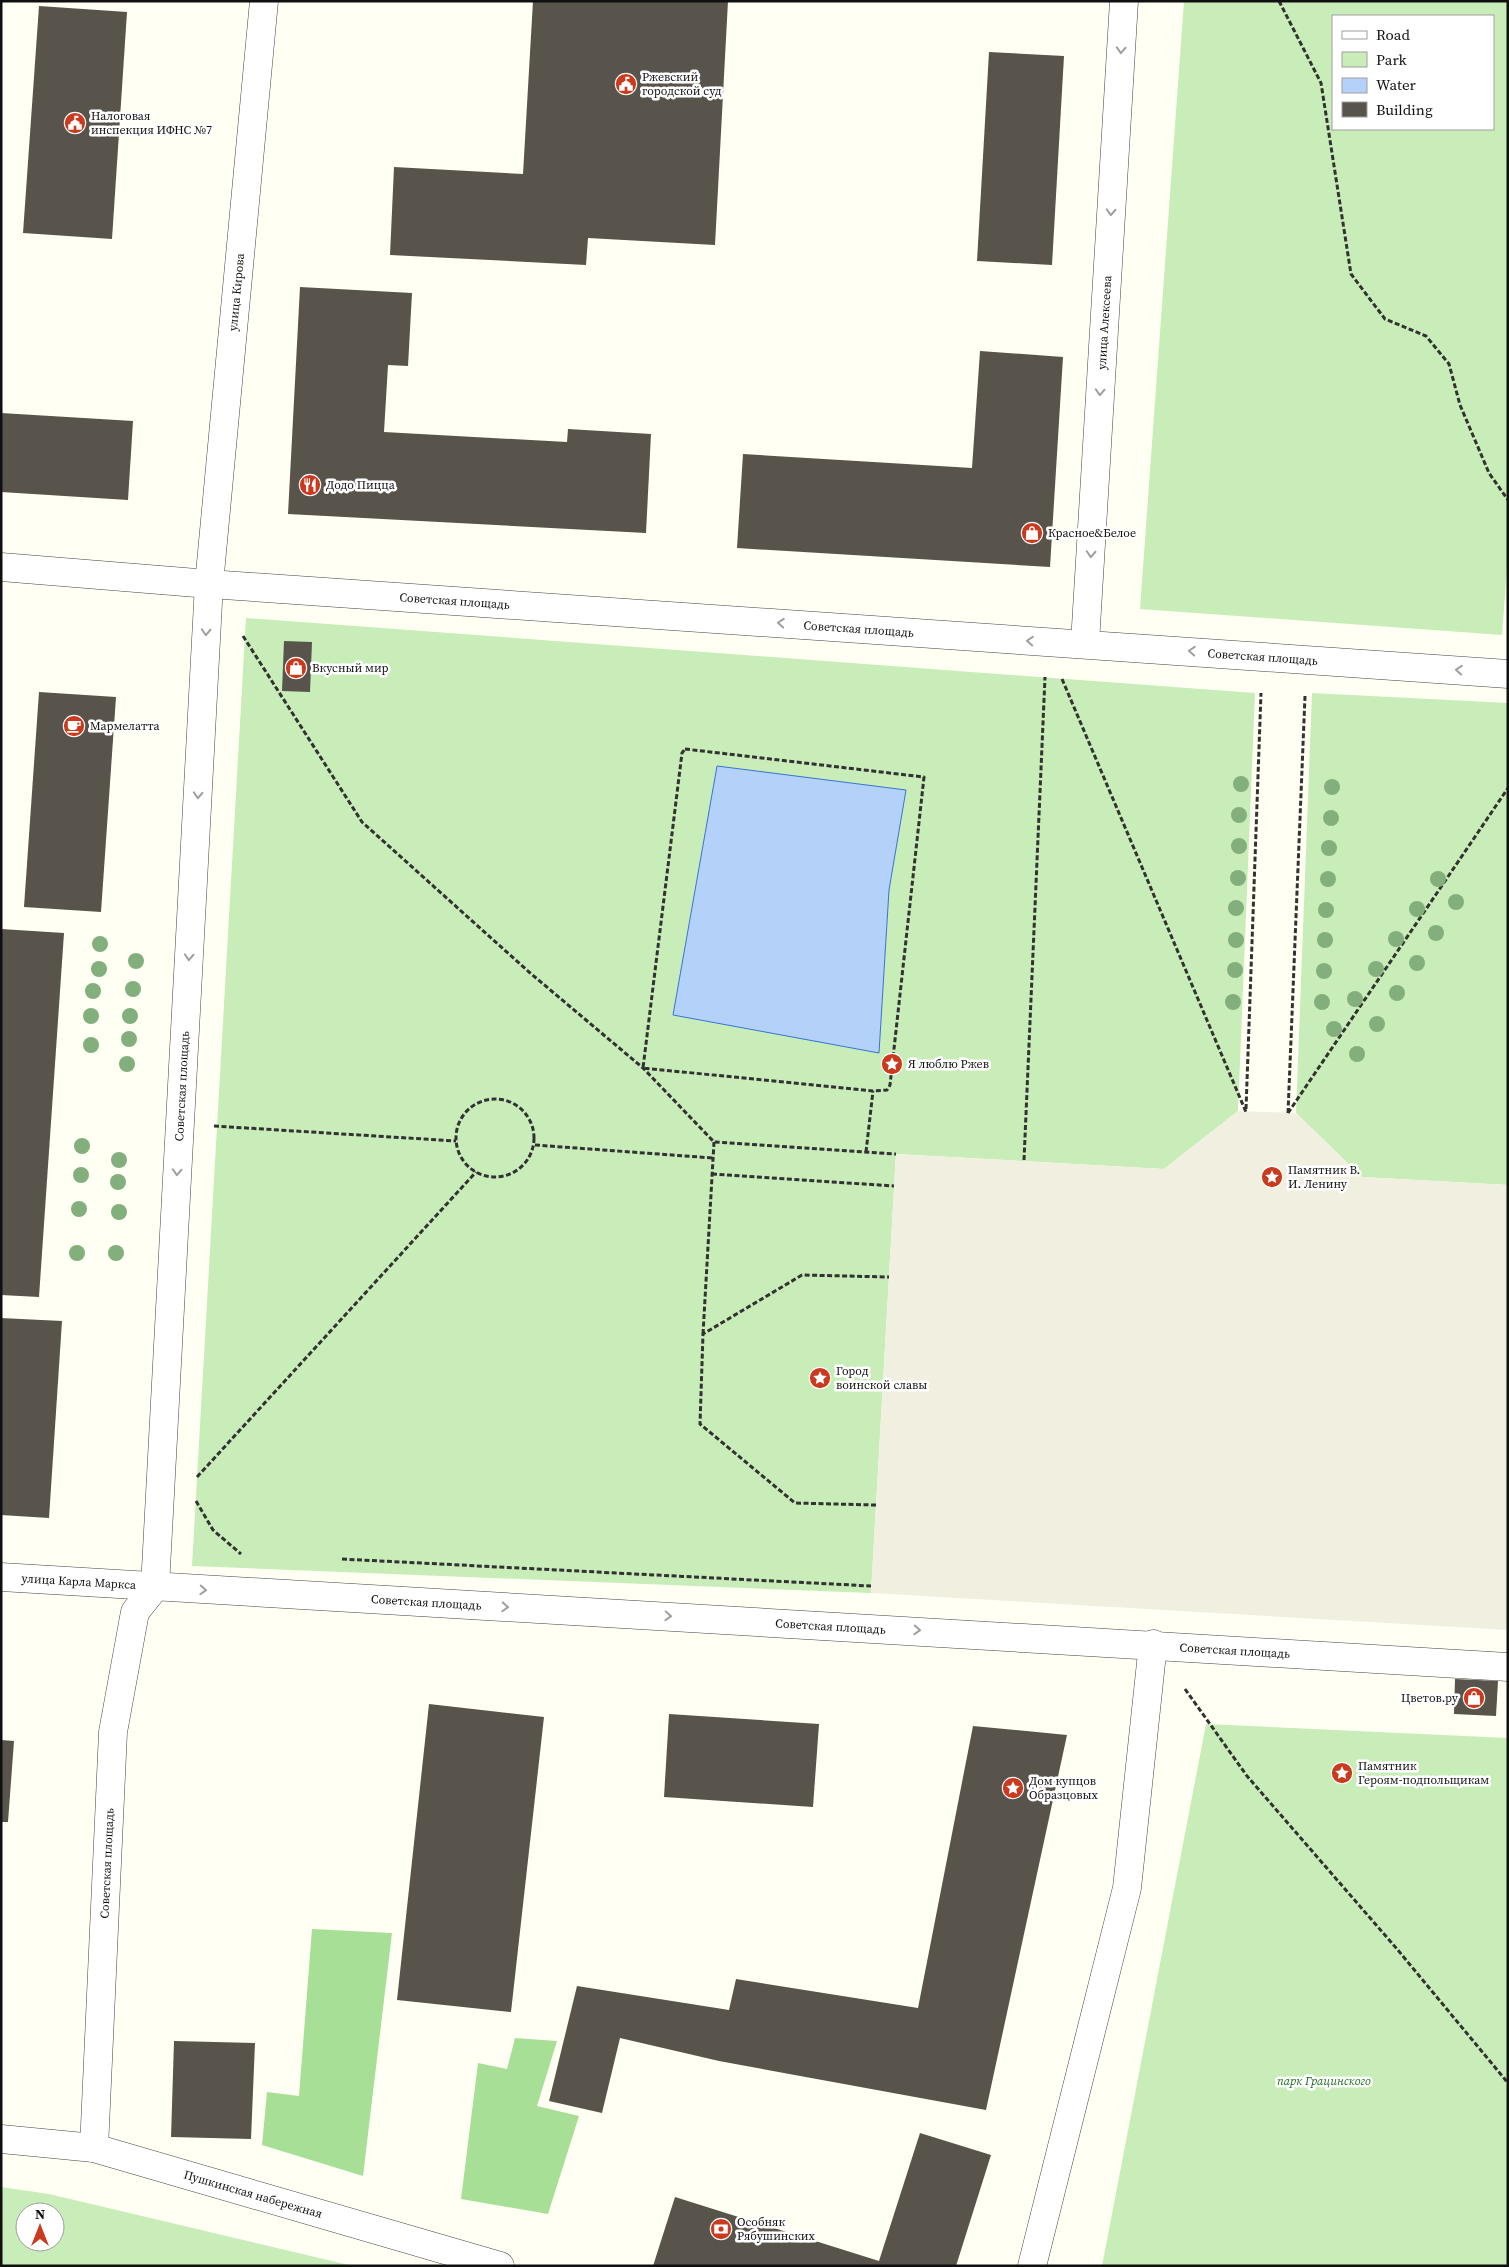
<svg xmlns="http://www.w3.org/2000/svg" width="1509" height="2267" font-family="'Source Serif 4',serif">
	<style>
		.green { fill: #c9edb9; fill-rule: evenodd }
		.forest { fill: #a8df97 }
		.plaza { fill: #f1f0e0 }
		.water { fill: #b4d1fa; stroke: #3674d6 }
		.building { fill: #59544b }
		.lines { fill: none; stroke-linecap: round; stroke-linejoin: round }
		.minor-casing { stroke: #434343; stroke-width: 29 }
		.path { stroke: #323232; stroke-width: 3; stroke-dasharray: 5 2.5; stroke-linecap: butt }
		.minor { stroke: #fff; stroke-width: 28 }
		.tree { fill: #82af7c }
		.oneway { stroke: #9f9f9f }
		.labels { text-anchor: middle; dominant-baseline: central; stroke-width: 5; stroke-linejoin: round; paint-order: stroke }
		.poi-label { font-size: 12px; fill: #101010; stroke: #fff; text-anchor: start }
		.street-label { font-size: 12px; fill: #101010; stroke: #fff }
		.park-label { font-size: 12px; font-style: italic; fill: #1b6d1b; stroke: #fff }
	</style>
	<rect width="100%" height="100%" fill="#fffff3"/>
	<g class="green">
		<path d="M1184,1H1508V555L1502,635L1140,609ZM1333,16H1493V129H1333Z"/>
		<path d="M246,618L1255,693L1238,1111L1164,1169L896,1154L871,1593L192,1566Z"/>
		<path d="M1312,693L1508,703V1185L1362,1177L1296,1113Z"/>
		<path d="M1206,1724L1508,1738V2266H1102Z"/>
		<path d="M1,2187L49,2194L353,2266H1ZM25,2212H55V2242H25Z"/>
	</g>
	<g class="forest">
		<path d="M312,1929L392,1933L363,2176L262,2145L267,2092L299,2096Z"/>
		<path d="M515,2038L557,2041L537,2106L579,2116L548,2214L461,2199L478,2063L507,2069Z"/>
	</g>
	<path class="plaza" d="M1238,1111L1296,1113L1362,1177L1508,1185V1630L871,1593L896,1154L1164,1169Z"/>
	<path class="water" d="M717,766L906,790L889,890L879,1053L673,1015Z"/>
	<g class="building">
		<path d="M533,1H728L715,245L588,238L586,265L390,255L394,167L523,174Z"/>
		<path d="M39,6L127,12L112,239L23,233Z"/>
		<path d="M989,52L1064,56L1052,265L977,261Z"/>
		<path d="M300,287L412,293L408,366L388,365L384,432L567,442L568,429L651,434L646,533L288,514Z"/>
		<path d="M980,351L1063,357L1050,567L737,548L743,454L972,468Z"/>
		<path d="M1,413L133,421L128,500L1,492Z"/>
		<path d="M284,641L312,642L310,692L282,691Z"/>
		<path d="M39,692L116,697L101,912L24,907Z"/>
		<path d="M1,929L64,933L39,1297L1,1295Z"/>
		<path d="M1,1318L62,1321L49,1518L1,1515Z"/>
		<path d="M1455,1679L1498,1681L1496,1716L1454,1714Z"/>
		<path d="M429,1704L544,1717L511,2012L397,2000Z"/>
		<path d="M669,1714L819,1724L813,1807L664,1797Z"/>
		<path d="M973,1726L1067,1735L986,2110L719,2061L620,2038L602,2113L549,2101L577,1986L729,2010L736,1979L918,2008Z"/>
		<path d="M1,1740L14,1741L8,1822H1Z"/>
		<path d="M174,2041L255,2043L251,2139L171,2137Z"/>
		<path d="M920,2133L991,2155L956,2266H653L675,2197L879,2261Z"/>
	</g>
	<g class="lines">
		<g class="minor-casing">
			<g id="minor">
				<path id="s1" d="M1,567L209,584L1508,674"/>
				<path id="s2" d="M1085,643L1124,1"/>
				<path id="s3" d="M1,1577L1508,1667"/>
				<path id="s4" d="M1,2139L94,2148L500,2266"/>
				<path id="s5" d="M94,2148L113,1732L135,1612L155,1587L209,584L264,1"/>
				<path d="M1032,2266L1127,1888L1153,1644"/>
			</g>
		</g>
		<g class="path">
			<path d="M1279,1L1321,83L1351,274L1385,319L1426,336L1449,364L1460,405L1489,473L1508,500"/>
			<path d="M243,636L362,822L529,972L643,1068L714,1142L896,1154"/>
			<path d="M1062,679L1246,1112"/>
			<path d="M685,749L924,777L890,1085L887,1090L873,1091L643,1068L682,753Z"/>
			<circle cx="495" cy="1138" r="39"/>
			<path d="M1246,1109L1261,693"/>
			<path d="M1288,1113L1305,696"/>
			<path d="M1288,1113L1508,788"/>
			<path d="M214,1126L456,1141"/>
			<path d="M535,1145L713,1158"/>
			<path d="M866,1152L873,1091"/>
			<path d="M1024,1160L1045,677"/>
			<path d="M712,1174L894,1186"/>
			<path d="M703,1334L714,1142"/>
			<path d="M197,1477L476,1172"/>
			<path d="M196,1501L213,1530L241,1554"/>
			<path d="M876,1505L795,1503L700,1424L703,1334L802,1275L889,1277"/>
			<path d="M342,1559L871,1586"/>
			<path d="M1185,1689L1247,1776L1397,1949L1508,2083"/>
		</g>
		<use href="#minor" class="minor"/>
	</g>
	<g class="tree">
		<circle cx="1241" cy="784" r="8"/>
		<circle cx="1332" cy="787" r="8"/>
		<circle cx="1239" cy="815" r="8"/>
		<circle cx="1331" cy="818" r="8"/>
		<circle cx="1239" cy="846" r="8"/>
		<circle cx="1329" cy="848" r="8"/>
		<circle cx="1238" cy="878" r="8"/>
		<circle cx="1328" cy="879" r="8"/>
		<circle cx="1438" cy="879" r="8"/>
		<circle cx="1456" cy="902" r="8"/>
		<circle cx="1236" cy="908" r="8"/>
		<circle cx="1417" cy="909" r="8"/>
		<circle cx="1326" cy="910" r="8"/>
		<circle cx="1436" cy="933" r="8"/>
		<circle cx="1396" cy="939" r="8"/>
		<circle cx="1236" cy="940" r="8"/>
		<circle cx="1325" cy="940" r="8"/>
		<circle cx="100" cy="944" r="8"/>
		<circle cx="136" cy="961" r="8"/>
		<circle cx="1417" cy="963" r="8"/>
		<circle cx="99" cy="969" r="8"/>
		<circle cx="1376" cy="969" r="8"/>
		<circle cx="1235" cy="970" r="8"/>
		<circle cx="1324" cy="971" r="8"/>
		<circle cx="133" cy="989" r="8"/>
		<circle cx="93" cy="991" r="8"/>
		<circle cx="1397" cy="993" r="8"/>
		<circle cx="1355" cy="999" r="8"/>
		<circle cx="1233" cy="1002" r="8"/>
		<circle cx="1322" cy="1002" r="8"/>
		<circle cx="91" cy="1016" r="8"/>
		<circle cx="130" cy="1016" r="8"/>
		<circle cx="1377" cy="1024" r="8"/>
		<circle cx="1334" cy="1029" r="8"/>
		<circle cx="129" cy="1039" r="8"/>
		<circle cx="91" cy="1045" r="8"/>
		<circle cx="1357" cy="1054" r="8"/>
		<circle cx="127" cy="1064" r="8"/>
		<circle cx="82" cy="1146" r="8"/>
		<circle cx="119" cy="1160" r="8"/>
		<circle cx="81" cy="1175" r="8"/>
		<circle cx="118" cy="1182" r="8"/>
		<circle cx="79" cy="1209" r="8"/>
		<circle cx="119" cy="1212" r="8"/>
		<circle cx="77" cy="1253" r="8"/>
		<circle cx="116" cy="1253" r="8"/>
	</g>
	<defs><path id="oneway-chevron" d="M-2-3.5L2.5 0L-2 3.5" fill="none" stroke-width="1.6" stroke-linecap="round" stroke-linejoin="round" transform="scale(1.25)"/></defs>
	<g class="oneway">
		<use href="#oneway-chevron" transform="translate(1121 50) rotate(93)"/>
		<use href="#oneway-chevron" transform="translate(1111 212) rotate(93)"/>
		<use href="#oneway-chevron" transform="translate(1100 392) rotate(93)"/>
		<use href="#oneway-chevron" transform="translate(1091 554) rotate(93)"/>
		<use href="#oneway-chevron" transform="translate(781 623) rotate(-176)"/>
		<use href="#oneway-chevron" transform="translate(206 632) rotate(93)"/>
		<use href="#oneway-chevron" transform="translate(1030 641) rotate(-176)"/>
		<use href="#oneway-chevron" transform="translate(1192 651) rotate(-176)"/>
		<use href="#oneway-chevron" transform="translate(1459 670) rotate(-176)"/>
		<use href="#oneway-chevron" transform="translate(198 795) rotate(93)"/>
		<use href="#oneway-chevron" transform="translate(189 957) rotate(93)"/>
		<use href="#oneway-chevron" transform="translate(177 1172) rotate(93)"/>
		<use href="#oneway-chevron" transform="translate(203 1590) rotate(3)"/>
		<use href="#oneway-chevron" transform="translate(505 1607) rotate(3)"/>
		<use href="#oneway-chevron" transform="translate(668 1616) rotate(3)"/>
		<use href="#oneway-chevron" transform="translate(917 1630) rotate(3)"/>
	</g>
	<defs>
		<g id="civic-disc" transform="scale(1.125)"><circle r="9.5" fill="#ca3a1e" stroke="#fff"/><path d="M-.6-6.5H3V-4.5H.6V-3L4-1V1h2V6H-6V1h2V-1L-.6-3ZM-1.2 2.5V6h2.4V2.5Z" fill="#fff"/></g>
		<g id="restaurant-disc" transform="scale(1.125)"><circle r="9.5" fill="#ca3a1e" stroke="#fff"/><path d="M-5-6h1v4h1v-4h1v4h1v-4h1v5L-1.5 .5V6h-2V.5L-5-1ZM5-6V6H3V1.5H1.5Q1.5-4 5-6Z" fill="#fff"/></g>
		<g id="shop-disc" transform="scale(1.125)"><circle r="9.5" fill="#ca3a1e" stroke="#fff"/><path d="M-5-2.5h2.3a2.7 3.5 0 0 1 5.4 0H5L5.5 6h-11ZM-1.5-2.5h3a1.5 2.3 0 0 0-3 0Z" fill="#fff"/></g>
		<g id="cafe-disc" transform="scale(1.125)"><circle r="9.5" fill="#ca3a1e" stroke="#fff"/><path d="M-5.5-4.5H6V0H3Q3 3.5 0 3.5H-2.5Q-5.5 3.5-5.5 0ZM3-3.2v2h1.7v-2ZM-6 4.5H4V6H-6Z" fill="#fff"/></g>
		<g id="sight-disc" transform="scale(1.125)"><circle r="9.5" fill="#ca3a1e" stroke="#fff"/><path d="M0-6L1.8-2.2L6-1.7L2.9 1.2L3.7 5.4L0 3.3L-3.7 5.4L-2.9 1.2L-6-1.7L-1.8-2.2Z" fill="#fff"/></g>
		<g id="bank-disc" transform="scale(1.125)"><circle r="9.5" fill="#ca3a1e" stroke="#fff"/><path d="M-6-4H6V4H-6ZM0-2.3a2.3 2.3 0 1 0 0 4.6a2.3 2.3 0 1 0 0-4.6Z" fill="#fff"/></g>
	</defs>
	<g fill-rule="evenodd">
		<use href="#civic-disc" x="626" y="84"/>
		<use href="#civic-disc" x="75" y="123"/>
		<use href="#restaurant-disc" x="310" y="485"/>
		<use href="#shop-disc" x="1032" y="533"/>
		<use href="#shop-disc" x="296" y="668"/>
		<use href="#cafe-disc" x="74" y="726"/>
		<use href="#sight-disc" x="892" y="1064"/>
		<use href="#sight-disc" x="1272" y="1177"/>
		<use href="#sight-disc" x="820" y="1378"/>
		<use href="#shop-disc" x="1474" y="1698"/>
		<use href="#sight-disc" x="1342" y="1773"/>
		<use href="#sight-disc" x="1013" y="1788"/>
		<use href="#bank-disc" x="721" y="2229"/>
	</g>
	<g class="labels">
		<g class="poi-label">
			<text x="642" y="77">Ржевский<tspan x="642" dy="14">городской суд</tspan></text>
			<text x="91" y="116">Налоговая<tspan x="91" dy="14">инспекция ИФНС №7</tspan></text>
			<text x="326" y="485">Додо Пицца</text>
			<text x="1048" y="533">Красное&amp;Белое</text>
			<text x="312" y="668">Вкусный мир</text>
			<text x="90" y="726">Мармелатта</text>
			<text x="908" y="1064">Я люблю Ржев</text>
			<text x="1288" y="1170">Памятник В.<tspan x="1288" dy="14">И. Ленину</tspan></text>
			<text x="836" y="1371">Город<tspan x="836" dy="14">воинской славы</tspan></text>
			<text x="1458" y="1698" text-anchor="end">Цветов.ру</text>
			<text x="1358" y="1766">Памятник<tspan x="1358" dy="14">Героям-подпольщикам</tspan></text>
			<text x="1029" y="1781">Дом купцов<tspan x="1029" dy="14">Образцовых</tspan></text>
			<text x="737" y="2222">Особняк<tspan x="737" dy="14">Рябушинских</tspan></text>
		</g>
		<g class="street-label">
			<text stroke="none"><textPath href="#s5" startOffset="1868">улица Кирова</textPath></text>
			<text stroke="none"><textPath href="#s2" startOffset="321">улица Алексеева</textPath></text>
			<text stroke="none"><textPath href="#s1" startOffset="455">Советская площадь</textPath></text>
			<text stroke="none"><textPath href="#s1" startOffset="860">Советская площадь</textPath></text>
			<text stroke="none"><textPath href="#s1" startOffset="1265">Советская площадь</textPath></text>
			<text stroke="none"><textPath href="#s5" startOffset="1072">Советская площадь</textPath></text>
			<text stroke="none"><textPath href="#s3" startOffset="78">улица Карла Маркса</textPath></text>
			<text stroke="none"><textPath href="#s3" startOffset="426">Советская площадь</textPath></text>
			<text stroke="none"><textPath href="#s3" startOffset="831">Советская площадь</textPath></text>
			<text stroke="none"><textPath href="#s3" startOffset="1236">Советская площадь</textPath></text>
			<text stroke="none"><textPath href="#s5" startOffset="285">Советская площадь</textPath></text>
			<text stroke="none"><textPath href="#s4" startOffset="259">Пушкинская набережная</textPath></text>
		</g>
		<g class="park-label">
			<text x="1324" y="2081">парк Грацинского</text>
		</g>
	</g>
	<rect width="1509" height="2267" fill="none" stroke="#101010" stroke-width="5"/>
	<rect x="1332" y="15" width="162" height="115" fill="#ffffff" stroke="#9f9f9f"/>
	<rect x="1342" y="31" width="25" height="8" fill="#ffffff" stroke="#9f9f9f"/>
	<text x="1376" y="40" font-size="15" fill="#101010">Road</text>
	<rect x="1342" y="52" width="25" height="15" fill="#c9edb9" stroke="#9f9f9f"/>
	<text x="1376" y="65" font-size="15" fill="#101010">Park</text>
	<rect x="1342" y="78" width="25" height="15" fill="#b4d1fa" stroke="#9f9f9f"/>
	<text x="1376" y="90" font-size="15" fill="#101010">Water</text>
	<rect x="1342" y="102" width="25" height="15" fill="#59544b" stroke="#9f9f9f"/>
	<text x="1376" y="115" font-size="15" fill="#101010">Building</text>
	<g transform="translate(40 2227)"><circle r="24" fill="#ffffff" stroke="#9f9f9f"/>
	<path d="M0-4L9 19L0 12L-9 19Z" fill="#ca3a1e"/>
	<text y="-8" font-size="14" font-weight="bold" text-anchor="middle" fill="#101010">N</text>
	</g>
</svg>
